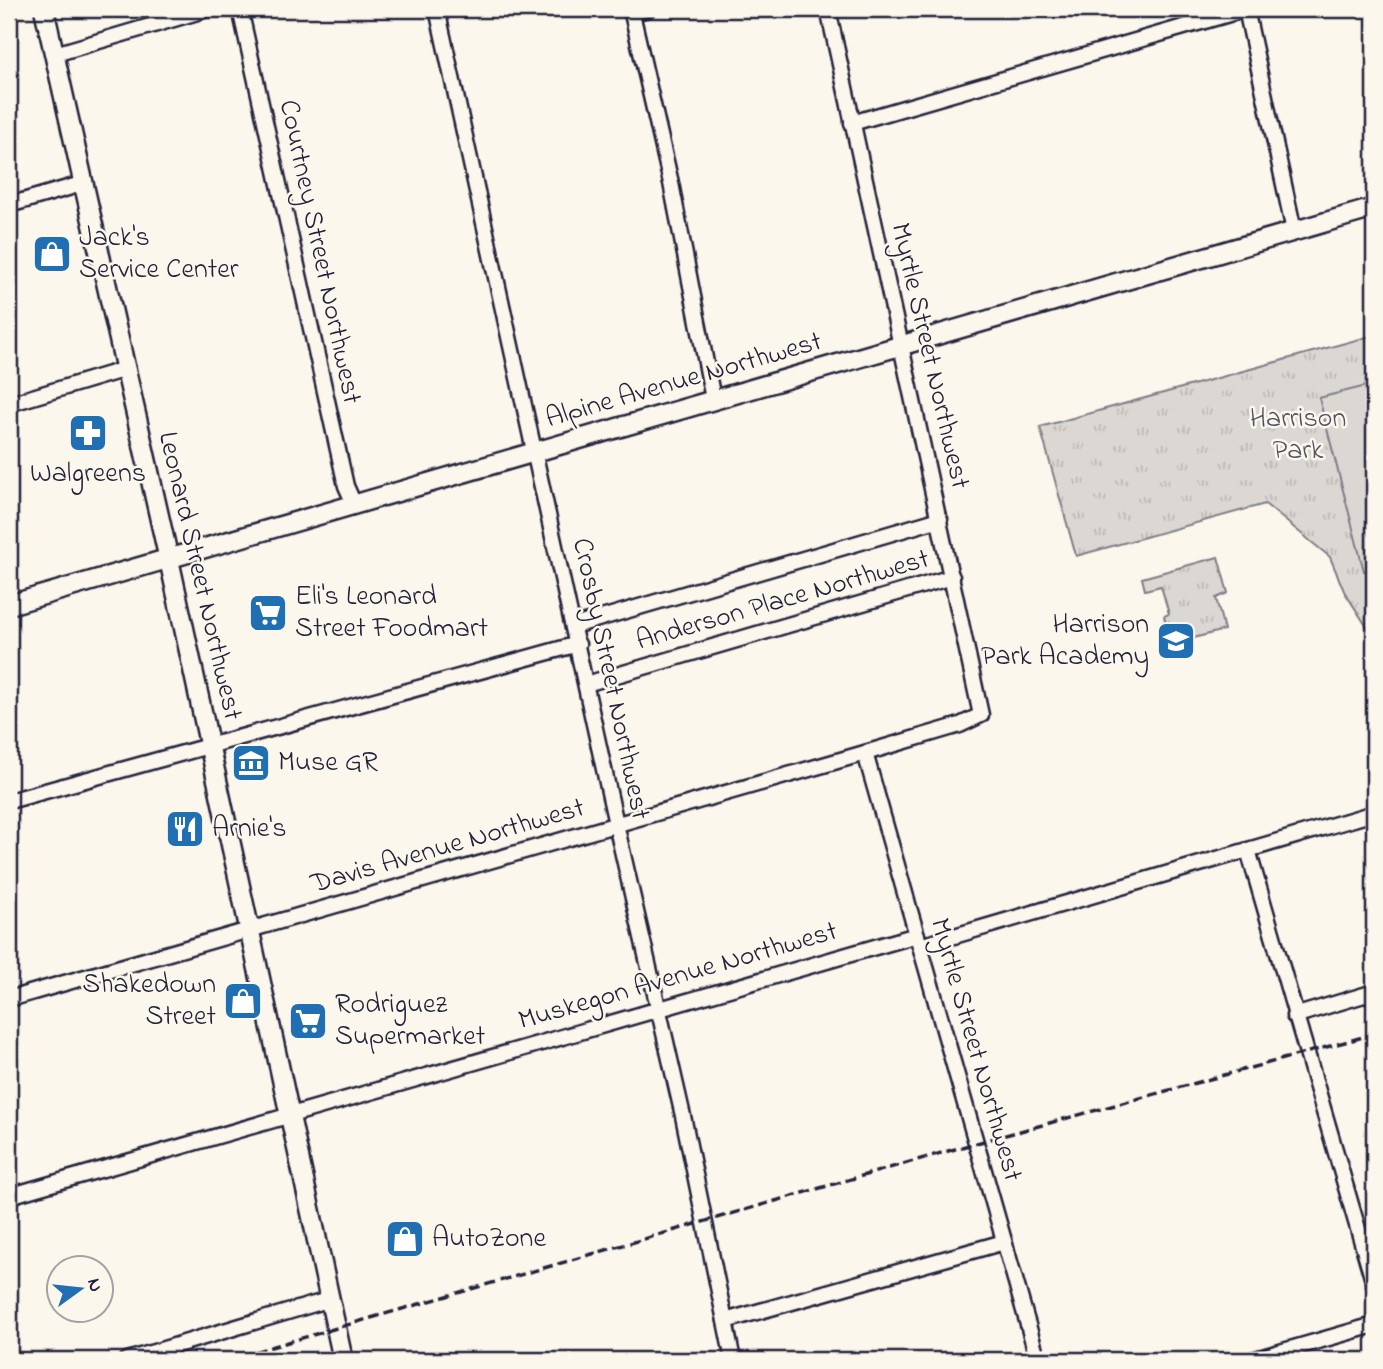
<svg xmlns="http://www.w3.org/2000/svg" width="1383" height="1369" font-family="'Indie Flower',sans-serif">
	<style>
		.park { fill: url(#park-tufts); stroke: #7e7d87; stroke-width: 2 }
		.pitch { fill: #dbd8d3; stroke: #7e7d87; stroke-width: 2 }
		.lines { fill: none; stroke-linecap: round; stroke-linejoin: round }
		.minor-casing { stroke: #22223b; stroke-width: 19 }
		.major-casing { stroke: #22223b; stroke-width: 23 }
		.minor { stroke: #fbf7ec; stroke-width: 14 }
		.major { stroke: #fbf7ec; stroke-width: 18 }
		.rail { stroke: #22223b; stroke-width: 3.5; stroke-dasharray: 10 5; stroke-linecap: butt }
		.labels { text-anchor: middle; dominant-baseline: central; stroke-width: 5; stroke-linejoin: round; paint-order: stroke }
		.poi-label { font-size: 28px; fill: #22223b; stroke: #fbf7ec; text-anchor: start }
		.street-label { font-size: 28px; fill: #22223b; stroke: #fbf7ec }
		.park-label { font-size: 28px; fill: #505061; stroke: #fbf7ec }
	</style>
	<defs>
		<pattern id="park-tufts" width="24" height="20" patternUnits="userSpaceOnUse" patternTransform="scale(1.75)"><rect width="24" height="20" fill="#dbd8d3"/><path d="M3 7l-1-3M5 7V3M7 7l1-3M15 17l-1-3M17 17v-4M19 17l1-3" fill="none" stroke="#bcb9b6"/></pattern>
	</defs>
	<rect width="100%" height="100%" fill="#fbf7ec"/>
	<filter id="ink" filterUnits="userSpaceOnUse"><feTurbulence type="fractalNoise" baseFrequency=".0143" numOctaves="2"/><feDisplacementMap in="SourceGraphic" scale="14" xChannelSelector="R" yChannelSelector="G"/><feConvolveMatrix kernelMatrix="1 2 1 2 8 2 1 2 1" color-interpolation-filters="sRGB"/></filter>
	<g filter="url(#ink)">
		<g class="park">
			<path d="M1374,335V638L1344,591L1330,557L1265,504L1076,556L1040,427Z"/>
			<path d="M1218,557L1228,593L1216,598L1224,630L1171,644L1164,616L1169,614L1161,586L1145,590L1142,578Z"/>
		</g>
		<path class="pitch" d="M1374,384V568L1364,571L1319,398Z"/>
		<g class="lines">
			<g class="minor-casing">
				<g id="minor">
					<path d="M240,9L346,486L354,504"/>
					<path d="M437,9L616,824L683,1116L733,1360"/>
					<path d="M631,9L671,183L713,399"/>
					<path d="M1246,9L1294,231"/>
					<path d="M632,13L648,9"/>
					<path d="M55,54L208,9"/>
					<path d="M852,123L1246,9"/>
					<path d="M9,205L85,183"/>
					<path d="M9,404L126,369"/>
					<path d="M574,626L940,519"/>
					<path d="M586,684L952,577"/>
					<path d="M865,753L1038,1360"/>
					<path d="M9,801L578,644"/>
					<path d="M1248,850L1374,1284"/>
					<path d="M920,946L1374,813"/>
					<path d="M9,999L865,753L960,725L981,715L828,9"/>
					<path d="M1294,1016L1374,992"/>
					<path d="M9,1196L917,935"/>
					<path d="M725,1321L1004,1242"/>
					<path d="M127,1360L331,1299"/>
					<path d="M1252,1360L1374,1325"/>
				</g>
			</g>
			<g class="major-casing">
				<g id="major">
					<path d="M44,9L172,573L343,1360"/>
					<path d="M9,605L1374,208"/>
				</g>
			</g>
			<use href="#minor" class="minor"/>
			<use href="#major" class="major"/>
			<path class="rail" d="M226,1360L962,1147L1374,1034"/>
		</g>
	</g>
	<defs>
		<g id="shop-square" transform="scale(2.0125)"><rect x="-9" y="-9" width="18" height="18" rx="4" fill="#1f6fb2" stroke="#fbf7ec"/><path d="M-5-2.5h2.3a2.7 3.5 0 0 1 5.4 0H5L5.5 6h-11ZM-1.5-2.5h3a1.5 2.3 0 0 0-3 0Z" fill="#fff"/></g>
		<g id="pharmacy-square" transform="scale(2.0125)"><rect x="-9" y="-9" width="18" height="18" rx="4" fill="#1f6fb2" stroke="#fbf7ec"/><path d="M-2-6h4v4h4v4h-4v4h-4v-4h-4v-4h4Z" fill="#fff"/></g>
		<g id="supermarket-square" transform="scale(2.0125)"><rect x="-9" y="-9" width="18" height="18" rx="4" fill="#1f6fb2" stroke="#fbf7ec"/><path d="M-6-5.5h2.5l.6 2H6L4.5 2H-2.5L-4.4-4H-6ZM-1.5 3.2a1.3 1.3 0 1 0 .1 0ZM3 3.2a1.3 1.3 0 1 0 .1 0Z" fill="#fff"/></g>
		<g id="school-square" transform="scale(2.0125)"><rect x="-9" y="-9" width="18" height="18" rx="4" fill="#1f6fb2" stroke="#fbf7ec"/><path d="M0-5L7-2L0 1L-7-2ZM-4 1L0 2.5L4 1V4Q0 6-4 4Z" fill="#fff"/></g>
		<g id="museum-square" transform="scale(2.0125)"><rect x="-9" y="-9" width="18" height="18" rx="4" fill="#1f6fb2" stroke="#fbf7ec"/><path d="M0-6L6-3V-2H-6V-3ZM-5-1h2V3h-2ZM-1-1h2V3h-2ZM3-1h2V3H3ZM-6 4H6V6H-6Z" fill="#fff"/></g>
		<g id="restaurant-square" transform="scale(2.0125)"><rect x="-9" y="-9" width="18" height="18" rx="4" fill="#1f6fb2" stroke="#fbf7ec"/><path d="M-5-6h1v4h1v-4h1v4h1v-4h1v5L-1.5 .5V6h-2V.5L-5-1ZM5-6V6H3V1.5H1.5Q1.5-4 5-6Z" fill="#fff"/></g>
	</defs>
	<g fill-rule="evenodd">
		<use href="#shop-square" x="52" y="254"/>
		<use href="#pharmacy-square" x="88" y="433"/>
		<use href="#supermarket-square" x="268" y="613"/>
		<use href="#school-square" x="1176" y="641"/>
		<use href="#museum-square" x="251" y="763"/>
		<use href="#restaurant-square" x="185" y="829"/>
		<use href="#shop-square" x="243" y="1001"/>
		<use href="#supermarket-square" x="308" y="1021"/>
		<use href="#shop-square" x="405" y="1239"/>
	</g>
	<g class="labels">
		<g class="poi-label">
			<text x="79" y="238">Jack's<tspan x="79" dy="32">Service Center</tspan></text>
			<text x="88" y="474" text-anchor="middle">Walgreens</text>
			<text x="295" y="597">Eli's Leonard<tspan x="295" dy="32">Street Foodmart</tspan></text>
			<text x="1149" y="625" text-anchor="end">Harrison<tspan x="1149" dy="32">Park Academy</tspan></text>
			<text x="278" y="763">Muse GR</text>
			<text x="212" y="829">Arnie's</text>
			<text x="216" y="985" text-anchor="end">Shakedown<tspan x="216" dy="32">Street</tspan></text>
			<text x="335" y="1005">Rodriguez<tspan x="335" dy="32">Supermarket</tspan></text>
			<text x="432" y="1239">AutoZone</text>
		</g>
		<g class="street-label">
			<text transform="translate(319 252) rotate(78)">Courtney Street Northwest</text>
			<text transform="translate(929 356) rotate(77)">Myrtle Street Northwest</text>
			<text transform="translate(684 381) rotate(-16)">Alpine Avenue Northwest</text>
			<text transform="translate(199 576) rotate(77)">Leonard Street Northwest</text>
			<text transform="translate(783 601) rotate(-16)">Anderson Place Northwest</text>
			<text transform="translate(610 679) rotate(78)">Crosby Street Northwest</text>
			<text transform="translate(448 847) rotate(-16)">Davis Avenue Northwest</text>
			<text transform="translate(678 977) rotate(-16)">Muskegon Avenue Northwest</text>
			<text transform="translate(975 1050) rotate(74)">Myrtle Street Northwest</text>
		</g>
		<g class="park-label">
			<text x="1298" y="419">Harrison<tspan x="1298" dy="32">Park</tspan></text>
		</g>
	</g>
	<rect width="1383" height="1369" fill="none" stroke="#fbf7ec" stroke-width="35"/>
	<rect x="18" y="18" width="1348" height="1334" fill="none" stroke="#22223b" stroke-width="2.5" filter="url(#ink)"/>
	<g transform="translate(80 1289) rotate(75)"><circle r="33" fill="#fbf7ec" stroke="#a4a2a5" stroke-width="2"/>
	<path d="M0-5L12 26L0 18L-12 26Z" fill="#1f6fb2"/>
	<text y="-10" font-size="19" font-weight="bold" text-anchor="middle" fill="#22223b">N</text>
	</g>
</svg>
